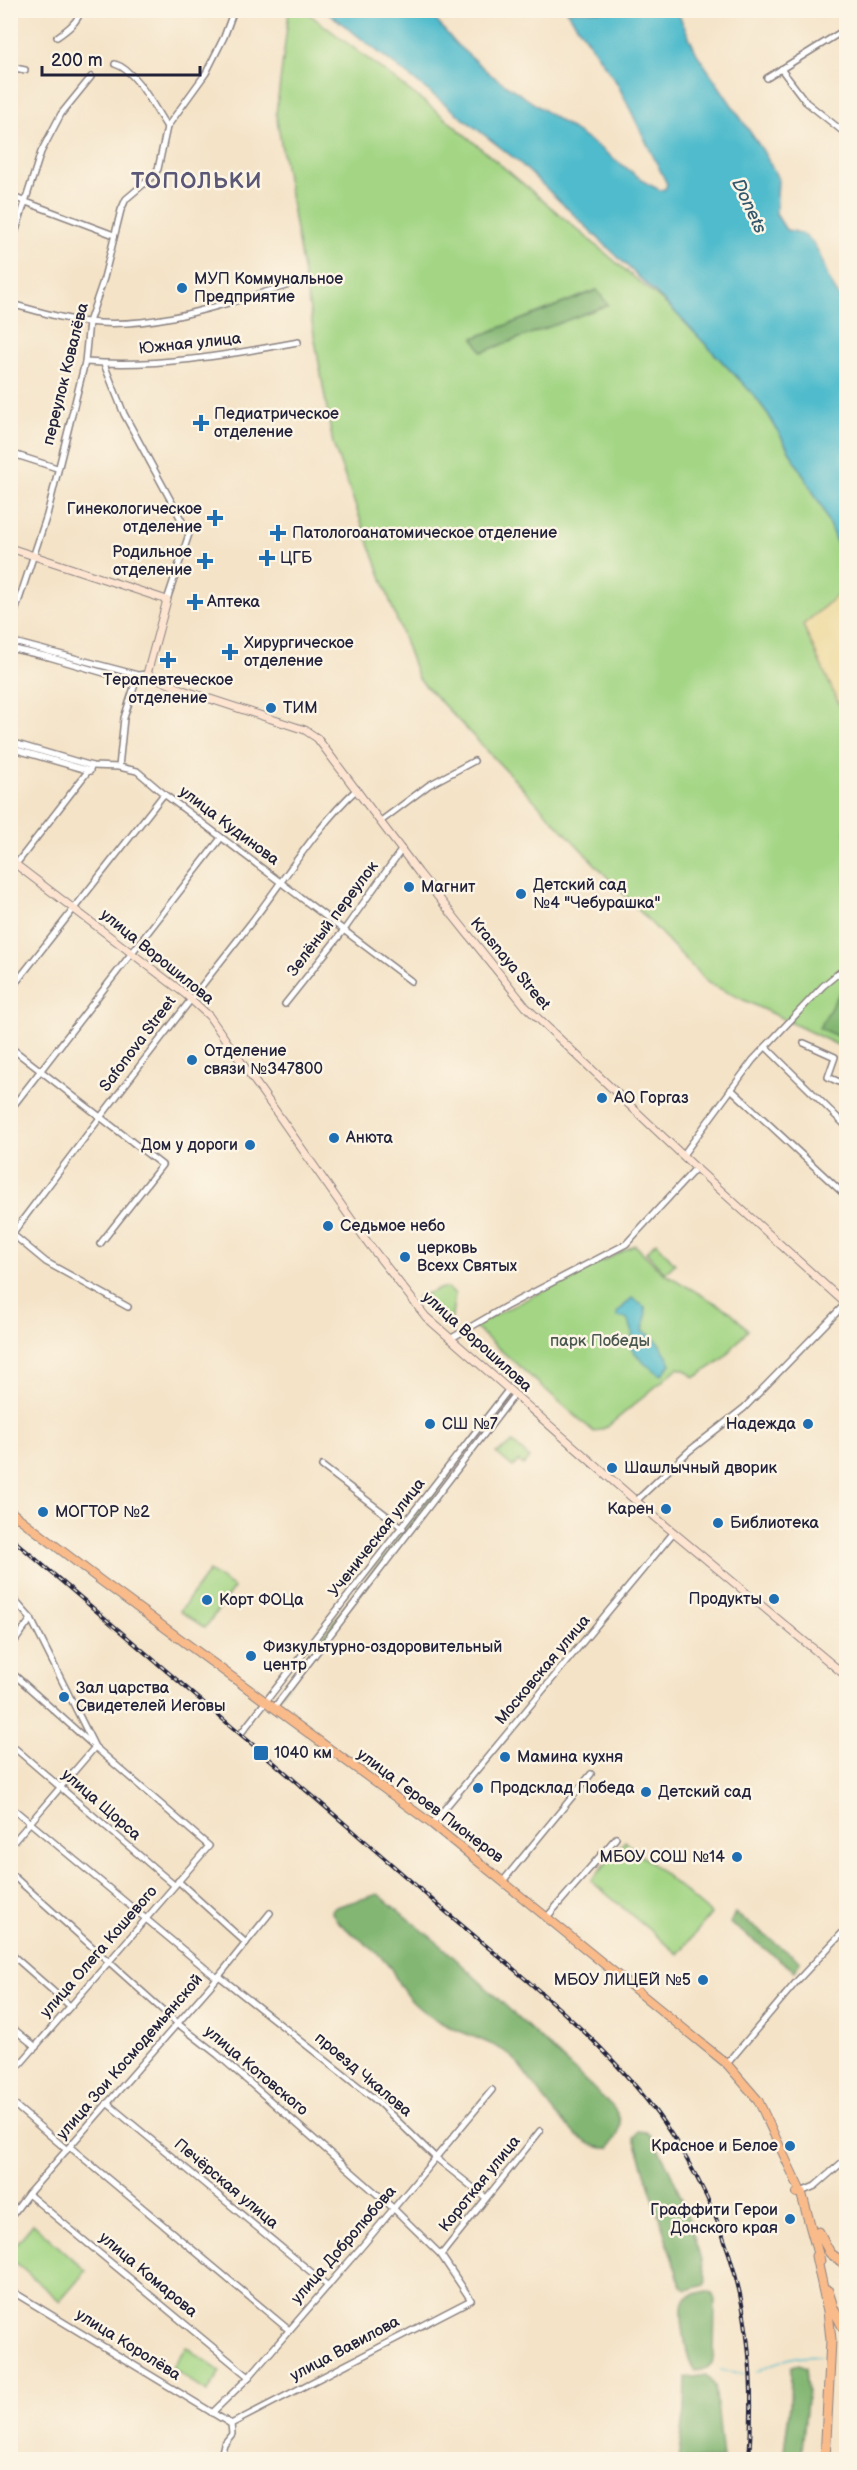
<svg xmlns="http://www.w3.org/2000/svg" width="857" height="2470" font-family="'Balsamiq Sans',sans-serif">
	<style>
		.green { fill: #a3d584; stroke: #627c60; stroke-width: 1.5; fill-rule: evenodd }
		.forest { fill: #82b672; stroke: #526c56; stroke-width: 1.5 }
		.sand { fill: #eeda9e; stroke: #887e6c; stroke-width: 1.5 }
		.water { fill: #50bbcc; stroke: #396e84; stroke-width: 1.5 }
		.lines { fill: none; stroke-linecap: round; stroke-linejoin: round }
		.stream { stroke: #50bbcc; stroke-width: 1.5 }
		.street-casing { stroke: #8b8281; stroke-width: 8 }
		.secondary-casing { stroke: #8b8281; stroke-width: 9 }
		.primary-casing { stroke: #8b8281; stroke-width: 10 }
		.highway-casing { stroke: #8b8281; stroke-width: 11 }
		.street { stroke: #fff; stroke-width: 5 }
		.secondary { stroke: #fde4d1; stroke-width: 7 }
		.primary { stroke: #fabb8b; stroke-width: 8 }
		.highway { stroke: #fabb8b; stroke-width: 9 }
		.rail-casing { stroke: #22223b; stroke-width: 4 }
		.rail { stroke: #fcf5e5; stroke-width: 1.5; stroke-dasharray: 4.5; stroke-linecap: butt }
		.poi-dot { fill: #1f6fb2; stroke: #fcf5e5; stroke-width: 2 }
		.labels { text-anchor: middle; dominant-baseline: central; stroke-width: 5; stroke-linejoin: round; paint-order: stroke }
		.poi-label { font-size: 16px; fill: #22223b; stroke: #fcf5e5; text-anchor: start }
		.street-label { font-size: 16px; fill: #22223b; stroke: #fcf5e5 }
		.park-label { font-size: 16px; fill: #495851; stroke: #fcf5e5 }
		.water-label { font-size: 18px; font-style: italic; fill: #32586e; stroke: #fcf5e5 }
		.district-label { font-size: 22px; font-weight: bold; letter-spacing: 1.5px; fill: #5a5777; stroke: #fcf5e5 }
	</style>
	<rect width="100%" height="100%" fill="#fcf5e5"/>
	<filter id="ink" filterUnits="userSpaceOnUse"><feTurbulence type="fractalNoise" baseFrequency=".0167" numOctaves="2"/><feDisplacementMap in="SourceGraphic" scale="12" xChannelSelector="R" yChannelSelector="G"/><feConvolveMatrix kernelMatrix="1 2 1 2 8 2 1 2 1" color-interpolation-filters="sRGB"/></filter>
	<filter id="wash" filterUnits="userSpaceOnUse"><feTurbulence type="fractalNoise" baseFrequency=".008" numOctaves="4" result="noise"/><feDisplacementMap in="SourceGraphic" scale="24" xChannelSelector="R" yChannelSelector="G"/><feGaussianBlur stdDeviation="1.35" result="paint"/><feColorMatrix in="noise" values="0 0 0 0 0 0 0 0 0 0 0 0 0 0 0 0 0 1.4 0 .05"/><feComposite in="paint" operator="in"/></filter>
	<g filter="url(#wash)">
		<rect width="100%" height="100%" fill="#f4e3c7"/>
		<g class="green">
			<path d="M289,11H305L439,113L674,311L753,394L768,414L822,507L846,566V588L803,625L843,713H846V1049L708,983L418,678L333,444L276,114ZM597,290L607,305L482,352L474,338Z"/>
			<path d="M656,1242L675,1264L665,1273L646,1252Z"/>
			<path d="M635,1245L662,1272L731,1312L748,1330L722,1360L694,1378L687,1371L678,1368L607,1427L594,1432L473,1326Z"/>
			<path d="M442,1288H447L455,1294L451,1322L448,1328L417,1297Z"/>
			<path d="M499,1406L406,1535L279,1696L277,1695Z"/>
			<path d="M513,1443L530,1458L524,1465L518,1461L513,1467L496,1453Z"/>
			<path d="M209,1571L234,1588L205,1628L180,1611Z"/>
			<path d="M625,1841L711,1914L678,1954L591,1881Z"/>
			<path d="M33,2224L86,2271L60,2301L11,2259V2250Z"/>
			<path d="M186,2347L221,2372L207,2392L172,2368Z"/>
		</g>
		<g class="forest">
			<path d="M597,290L608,305L482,352L474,338Z"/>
			<path d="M840,992L846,996V1040L819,1028Z"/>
			<path d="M378,1894L443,1947L612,2106C626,2123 621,2132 609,2148C573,2152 534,2082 515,2060C502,2044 458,2033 438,2021C424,2013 409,2001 401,1987C396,1980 393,1970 387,1963C374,1948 354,1936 338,1922L331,1911L336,1907Z"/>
			<path d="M735,1913L800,1961L795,1971L730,1923Z"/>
			<path d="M638,2131L646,2132L650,2135C679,2178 693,2232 707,2281L705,2285L687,2290L681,2286L638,2150L634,2138Z"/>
			<path d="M707,2291L712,2293L715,2300L714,2355L712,2363L707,2368L695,2371C687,2365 678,2309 684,2300C689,2294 700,2293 707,2291Z"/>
			<path d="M799,2364L806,2367L808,2390L801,2459H783L790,2404L791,2370L792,2366Z"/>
			<path d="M707,2375L715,2386L723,2459H678L685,2411L686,2378Z"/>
		</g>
		<path class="sand" d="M846,588V713H843L803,625Z"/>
		<g class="water">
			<path d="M326,11H428L456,44L490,74L597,146L648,184L660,190L665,189L667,184L617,83L567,11H677L697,54L763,151L774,171L778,179L776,214L786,230C815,232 820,254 828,277C833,287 839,297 846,306V566L822,507L768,414L753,394L674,311L519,162Z"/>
			<path d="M632,1298L645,1307L646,1315L643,1331C658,1339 664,1349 671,1364L661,1375L644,1363L629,1346C635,1335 633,1329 626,1318L618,1317L617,1313Z"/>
		</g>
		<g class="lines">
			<g class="stream">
				<path d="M721,2370L745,2374"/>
				<path d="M757,2372C772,2362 801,2353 820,2356"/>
			</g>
		</g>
	</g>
	<g filter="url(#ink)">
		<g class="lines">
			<g class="street-casing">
				<g id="street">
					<path d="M215,10L232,14"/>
					<path d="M57,37C67,30 78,22 81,10"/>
					<path d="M115,64C136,70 155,109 167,127"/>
					<path d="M10,67L25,70"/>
					<path d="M781,69L806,102L841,130L846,131"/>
					<path d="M767,78L846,29"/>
					<path d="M10,196L114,235"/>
					<path d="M10,249L41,152L61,114L91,77"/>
					<path d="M10,304C36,310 61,319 87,322C154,330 223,304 286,286"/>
					<path d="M85,362C157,368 227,355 298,342"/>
					<path d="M104,364L124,414L189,534L167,600"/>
					<path d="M10,453L57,468"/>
					<path d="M10,627L47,515L85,362L89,322L104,278L121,210L126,199L152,177L158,169L167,127L206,73L224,37L234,10"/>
					<path d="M10,641L138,675L147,674"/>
					<path d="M10,648L49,657L135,682"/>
					<path d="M10,742L92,766L119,767L137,771L164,794L411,981"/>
					<path d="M10,748L90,771"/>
					<path d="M119,767L124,718L136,681"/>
					<path d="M381,821L429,785L474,761"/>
					<path d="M10,872L92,766"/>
					<path d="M10,990L164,794"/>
					<path d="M285,1004L344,930L402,849"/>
					<path d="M804,1043L835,1057L828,1077L846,1085"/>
					<path d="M10,1047L162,1165L100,1244"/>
					<path d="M766,1047L846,1126"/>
					<path d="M731,1089L846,1196"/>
					<path d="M10,1110L221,838"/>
					<path d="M683,1155L753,1060L823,986L846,967"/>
					<path d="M11,1233L46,1262L128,1307"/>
					<path d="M12,1234C90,1130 169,1027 250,924C285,879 315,828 357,789"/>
					<path d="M450,1339L505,1307L626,1244L696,1168"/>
					<path d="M322,1466L403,1528"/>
					<path d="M636,1501L689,1451L744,1408L846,1303"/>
					<path d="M10,1595L31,1619L95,1747L209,1846L10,2076"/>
					<path d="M10,1648L31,1619"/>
					<path d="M10,1671L95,1747L10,1846"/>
					<path d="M274,1708L515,1394"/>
					<path d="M242,1732L509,1389"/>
					<path d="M10,1744L174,1885"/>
					<path d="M10,1806L217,1978"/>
					<path d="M432,1824L674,1532"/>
					<path d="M10,1873L177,2023L218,2055L393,2208L441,2255L471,2300L231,2424"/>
					<path d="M178,1881L246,1943"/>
					<path d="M503,1881L591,1774"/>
					<path d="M547,1917L616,1838"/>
					<path d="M10,1953L70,2006"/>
					<path d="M219,1976L377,2101L436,2158L486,2198"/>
					<path d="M10,2026L36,2047"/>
					<path d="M727,2064L797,1981L846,1929"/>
					<path d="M10,2101L67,2150"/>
					<path d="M107,2103L328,2286"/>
					<path d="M70,2147L289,2330"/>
					<path d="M801,2192L815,2186L846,2159"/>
					<path d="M28,2194L249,2377"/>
					<path d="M10,2218L28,2194L219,1976L270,1913"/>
					<path d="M441,2255L540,2131"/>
					<path d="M10,2290L231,2424"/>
					<path d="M212,2413L249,2377L364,2244L492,2090"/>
					<path d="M220,2460L224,2444L232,2434L231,2424"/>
				</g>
			</g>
			<g class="secondary-casing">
				<g id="secondary">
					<path d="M10,548L167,600L147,674L183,690L305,730L317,738L419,873L526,1007L696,1168L846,1304"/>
					<path d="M10,860L185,994L209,1016L368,1243L426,1317L636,1501L846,1676"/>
				</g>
			</g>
			<g class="primary-casing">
				<path id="primary" d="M10,1511L100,1580L432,1824L727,2064L758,2100L801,2192L797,2193"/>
			</g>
			<g class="highway-casing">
				<g id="highway">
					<path d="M801,2192L820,2261"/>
					<path d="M819,2232L830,2253L846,2265"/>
					<path d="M816,2256L828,2311L831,2340L825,2460"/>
					<path d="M828,2291L834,2310L846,2333"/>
				</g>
			</g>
			<use href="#street" class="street"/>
			<use href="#secondary" class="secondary"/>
			<use href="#primary" class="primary"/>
			<use href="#highway" class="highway"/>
			<g class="rail-casing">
				<path id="rail" d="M10,1537C153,1660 297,1781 438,1905C520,1976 617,2047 675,2140C740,2242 758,2340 749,2460"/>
			</g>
			<use href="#rail" class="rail"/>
		</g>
	</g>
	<g class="poi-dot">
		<circle cx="182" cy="288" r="6"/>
		<path d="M198 414h6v6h6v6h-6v6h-6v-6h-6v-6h6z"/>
		<path d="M212 509h6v6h6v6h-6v6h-6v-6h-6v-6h6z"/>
		<path d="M275 524h6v6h6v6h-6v6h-6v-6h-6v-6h6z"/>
		<path d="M264 549h6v6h6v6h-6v6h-6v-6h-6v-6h6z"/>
		<path d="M202 552h6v6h6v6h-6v6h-6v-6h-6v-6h6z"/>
		<path d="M192 593h6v6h6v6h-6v6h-6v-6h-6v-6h6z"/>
		<path d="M227 643h6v6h6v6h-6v6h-6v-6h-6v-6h6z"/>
		<path d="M165 651h6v6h6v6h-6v6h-6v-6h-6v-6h6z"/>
		<circle cx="271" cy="708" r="6"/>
		<circle cx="409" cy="887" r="6"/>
		<circle cx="521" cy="894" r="6"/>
		<circle cx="192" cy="1060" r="6"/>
		<circle cx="602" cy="1098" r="6"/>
		<circle cx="334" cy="1138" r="6"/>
		<circle cx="250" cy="1145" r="6"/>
		<circle cx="328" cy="1226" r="6"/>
		<circle cx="405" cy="1257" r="6"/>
		<circle cx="430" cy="1424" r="6"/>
		<circle cx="808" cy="1424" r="6"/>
		<circle cx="612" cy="1468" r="6"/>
		<circle cx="666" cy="1509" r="6"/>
		<circle cx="43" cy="1512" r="6"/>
		<circle cx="718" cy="1523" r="6"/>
		<circle cx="774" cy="1599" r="6"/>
		<circle cx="207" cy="1600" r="6"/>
		<circle cx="251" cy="1656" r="6"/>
		<circle cx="64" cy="1697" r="6"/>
		<rect x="253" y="1745" width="16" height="16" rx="3"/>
		<circle cx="505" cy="1757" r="6"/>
		<circle cx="478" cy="1788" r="6"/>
		<circle cx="646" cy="1792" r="6"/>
		<circle cx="737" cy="1857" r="6"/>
		<circle cx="703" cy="1980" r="6"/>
		<circle cx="790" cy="2146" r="6"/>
		<circle cx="790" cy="2219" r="6"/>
	</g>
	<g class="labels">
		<g class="poi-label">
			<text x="194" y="279">МУП Коммунальное<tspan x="194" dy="18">Предприятие</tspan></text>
			<text x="214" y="414">Педиатрическое<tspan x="214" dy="18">отделение</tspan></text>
			<text x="202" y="509" text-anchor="end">Гинекологическое<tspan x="202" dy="18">отделение</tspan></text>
			<text x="292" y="533">Патологоанатомическое отделение</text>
			<text x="192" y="552" text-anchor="end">Родильное<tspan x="192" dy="18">отделение</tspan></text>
			<text x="280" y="558">ЦГБ</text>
			<text x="207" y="602">Аптека</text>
			<text x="244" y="643">Хирургическое<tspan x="244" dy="18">отделение</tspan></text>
			<text x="168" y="680" text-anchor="middle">Терапевтеческое<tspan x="168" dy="18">отделение</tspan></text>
			<text x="283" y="708">ТИМ</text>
			<text x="533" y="885">Детский сад<tspan x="533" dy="18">№4 "Чебурашка"</tspan></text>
			<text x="421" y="887">Магнит</text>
			<text x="204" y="1051">Отделение<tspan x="204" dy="18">связи №347800</tspan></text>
			<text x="614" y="1098">АО Горгаз</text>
			<text x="346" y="1138">Анюта</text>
			<text x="238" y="1145" text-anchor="end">Дом у дороги</text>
			<text x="340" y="1226">Cедьмое небо</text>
			<text x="417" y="1248">церковь<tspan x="417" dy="18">Всехх Святых</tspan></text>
			<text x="442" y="1424">СШ №7</text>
			<text x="796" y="1424" text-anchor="end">Надежда</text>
			<text x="624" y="1468">Шашлычный дворик</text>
			<text x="654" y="1509" text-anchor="end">Карен</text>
			<text x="55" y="1512">МОГТОР №2</text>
			<text x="730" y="1523">Библиотека</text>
			<text x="762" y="1599" text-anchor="end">Продукты</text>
			<text x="219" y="1600">Корт ФОЦа</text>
			<text x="263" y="1647">Физкультурно-оздоровительный<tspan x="263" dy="18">центр</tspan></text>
			<text x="76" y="1688">Зал царства<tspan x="76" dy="18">Свидетелей Иеговы</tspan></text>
			<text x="274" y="1753">1040 км</text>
			<text x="517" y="1757">Мамина кухня</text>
			<text x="490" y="1788">Продсклад Победа</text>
			<text x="658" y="1792">Детский сад</text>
			<text x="725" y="1857" text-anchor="end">МБОУ СОШ №14</text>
			<text x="691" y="1980" text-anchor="end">МБОУ ЛИЦЕЙ №5</text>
			<text x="778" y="2146" text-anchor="end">Красное и Белое</text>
			<text x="778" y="2210" text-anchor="end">Граффити Герои<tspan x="778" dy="18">Донского края</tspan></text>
		</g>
		<g class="street-label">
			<text transform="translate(190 344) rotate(-6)">Южная улица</text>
			<text transform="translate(66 374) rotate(-76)">переулок Ковалёва</text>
			<text transform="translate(229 826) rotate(37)">улица Кудинова</text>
			<text transform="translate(333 919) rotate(-53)">Зелёный переулок</text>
			<text transform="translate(157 957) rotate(39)">улица Ворошилова</text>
			<text transform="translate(510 964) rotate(50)">Krasnaya Street</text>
			<text transform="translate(138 1044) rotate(-53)">Safonova Street</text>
			<text transform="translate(477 1342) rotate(42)">улица Ворошилова</text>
			<text transform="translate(377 1538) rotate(-52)">Ученическая улица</text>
			<text transform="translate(543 1670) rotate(-50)">Московская улица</text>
			<text transform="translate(101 1805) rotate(41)">улица Щорса</text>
			<text transform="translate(430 1806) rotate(37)">улица Героев Пионеров</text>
			<text transform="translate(99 1952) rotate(-49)">улица Олега Кошевого</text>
			<text transform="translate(130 2057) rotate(-49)">улица Зои Космодемьянской</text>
			<text transform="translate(256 2071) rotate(40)">улица Котовского</text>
			<text transform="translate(363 2075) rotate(40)">проезд Чкалова</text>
			<text transform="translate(226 2184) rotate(40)">Печёрская улица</text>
			<text transform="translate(480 2184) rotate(-51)">Короткая улица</text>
			<text transform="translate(344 2245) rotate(-49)">улица Добролюбова</text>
			<text transform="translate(148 2275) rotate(40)">улица Комарова</text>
			<text transform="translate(128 2345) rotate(32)">улица Королёва</text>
			<text transform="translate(345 2349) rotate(-28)">улица Вавилова</text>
		</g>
		<g class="park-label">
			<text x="600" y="1341">парк Победы</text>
		</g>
		<g class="water-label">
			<text transform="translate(749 206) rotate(65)">Donets</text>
		</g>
		<g class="district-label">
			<text x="197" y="181">ТОПОЛЬКИ</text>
		</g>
	</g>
	<rect width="857" height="2470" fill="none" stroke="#fcf5e5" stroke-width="36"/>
	<path d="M42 66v9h158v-9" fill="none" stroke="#22223b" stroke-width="3"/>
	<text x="51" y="66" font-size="18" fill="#22223b" stroke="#fcf5e5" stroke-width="4.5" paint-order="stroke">200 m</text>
</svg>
